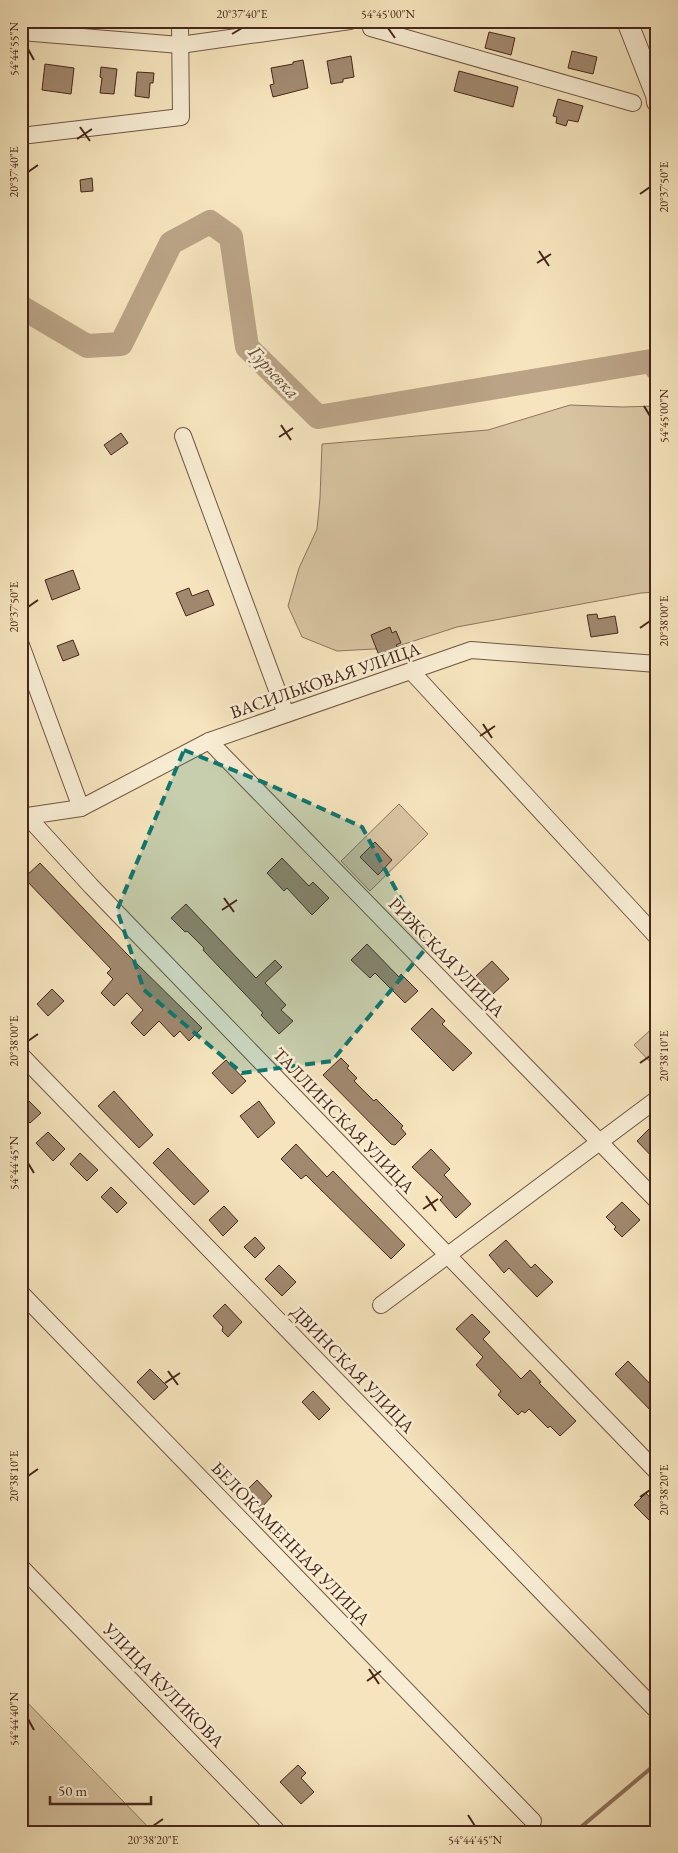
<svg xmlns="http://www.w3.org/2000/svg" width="678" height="1853" font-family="'EB Garamond',serif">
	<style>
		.green { fill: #d7c4a1; stroke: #8f755e }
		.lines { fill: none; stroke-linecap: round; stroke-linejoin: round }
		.stream { stroke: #8c715b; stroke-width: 4 }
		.river { stroke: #baa386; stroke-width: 24 }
		.building { fill: #a1896f; stroke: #47261a }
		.minor-casing { stroke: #725643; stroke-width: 18 }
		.tertiary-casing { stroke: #725643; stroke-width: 22 }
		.minor { stroke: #f8edd4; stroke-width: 16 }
		.tertiary { stroke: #f8edd4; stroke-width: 20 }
		.marked { fill: #0f766e; fill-opacity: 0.2; stroke: #0f766e; stroke-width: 4; stroke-dasharray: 10 6; stroke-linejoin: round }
		.ticks { fill: none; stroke: #47261a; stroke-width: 2 }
		.labels { text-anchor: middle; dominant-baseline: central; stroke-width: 5; stroke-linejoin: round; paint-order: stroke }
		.street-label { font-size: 18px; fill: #47261a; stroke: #f8edd4 }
		.water-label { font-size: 19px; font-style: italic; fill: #6a4c3a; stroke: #f8edd4 }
		.neatline { fill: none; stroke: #47261a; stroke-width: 2 }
		.ticks-label { font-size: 12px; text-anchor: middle; fill: #47261a }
	</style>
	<rect width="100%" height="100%" fill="#f5e4bd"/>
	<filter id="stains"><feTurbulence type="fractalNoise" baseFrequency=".004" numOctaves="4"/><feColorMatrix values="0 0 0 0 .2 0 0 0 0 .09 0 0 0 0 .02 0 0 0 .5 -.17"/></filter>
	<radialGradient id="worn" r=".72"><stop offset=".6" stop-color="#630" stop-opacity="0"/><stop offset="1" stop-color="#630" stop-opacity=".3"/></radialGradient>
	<g class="green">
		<path d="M570,405L622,407L657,406V592L641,593L457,627L392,648L337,651L302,637L288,606L299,568L317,529L320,498L322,444L488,430Z"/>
		<path d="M399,804L428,834L370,891L341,861Z"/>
		<path d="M657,1024V1069L634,1045Z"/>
		<path d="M21,1696L153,1832H21Z"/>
	</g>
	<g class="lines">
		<path class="stream" d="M575,1832L657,1763"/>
		<path class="river" d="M21,307L87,346L121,344L171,243L210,222L231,237L247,347L318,417L651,361L657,369"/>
	</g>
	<g class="building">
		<path d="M489,32L515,38L511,55L485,48Z"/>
		<path d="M572,51L597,57L593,74L568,68Z"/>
		<path d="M351,56L354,77L343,79V82L331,84L327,61Z"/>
		<path d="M303,60L308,88L273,97L270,85L274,84L271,68L293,64V62Z"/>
		<path d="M45,64L74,68L71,94L42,90Z"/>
		<path d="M101,67L117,69L114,94L100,93L102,78L100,77Z"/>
		<path d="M459,71L518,87L513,107L454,91Z"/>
		<path d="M137,72L154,73L153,83H150L149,98L135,96Z"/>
		<path d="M558,99L583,106L578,122L568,120L566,126L556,123L557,117L553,116Z"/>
		<path d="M92,178L93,191L81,192L80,180Z"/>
		<path d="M121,433L128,443L111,455L104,445Z"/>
		<path d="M73,570L80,589L52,600L45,580Z"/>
		<path d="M189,588L192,596L208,590L214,605L186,616L176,593Z"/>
		<path d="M597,614L598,619L615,616L618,633L591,637L587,615Z"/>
		<path d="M390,627L392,633L396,631L401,643L396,645L399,650L380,658L371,635Z"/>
		<path d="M73,640L79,655L63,661L57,646Z"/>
		<path d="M375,842L392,860L378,875L360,857Z"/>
		<path d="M282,858L309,886L313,882L329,898L312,915L287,888L284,891L267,873Z"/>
		<path d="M40,863L126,953L202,1028L189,1041L180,1031L174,1037L159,1021L144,1036L131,1023L143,1010L127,993L114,1006L101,993L113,979L107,973L111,969L24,878Z"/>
		<path d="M186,904L256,978L275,960L282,967L265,983L286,1005L281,1010L293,1021L279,1034L261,1015L263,1013L203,950L204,948L187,931L185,932L171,918Z"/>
		<path d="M367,944L399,977L401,974L418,991L405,1003L375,973L370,978L351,960Z"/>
		<path d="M492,961L509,979L493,994L476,976Z"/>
		<path d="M52,989L64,1001L48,1016L37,1004Z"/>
		<path d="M432,1008L445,1021L442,1024L472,1053L453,1071L411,1029Z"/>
		<path d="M341,1058L349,1066L347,1068L357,1078L354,1081L374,1101L376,1099L403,1126L401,1128L406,1134L395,1145L391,1144L323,1075Z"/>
		<path d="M226,1060L246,1081L232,1094L212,1073Z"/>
		<path d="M114,1091L153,1135L139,1148L98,1106Z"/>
		<path d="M21,1093L41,1113L30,1123L21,1114Z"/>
		<path d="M259,1101L275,1123L258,1138L240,1116Z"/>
		<path d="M657,1121V1162L637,1141Z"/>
		<path d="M48,1132L65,1149L53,1161L36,1143Z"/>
		<path d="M296,1144L327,1177L333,1171L405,1245L391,1259L306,1175L301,1179L281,1159Z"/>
		<path d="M168,1148L209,1191L194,1205L153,1163Z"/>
		<path d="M431,1149L450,1169L444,1175L471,1204L456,1218L440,1200L443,1197L412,1167Z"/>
		<path d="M80,1153L98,1170L87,1181L70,1164Z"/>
		<path d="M111,1187L127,1203L117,1213L101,1197Z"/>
		<path d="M622,1202L640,1220L622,1237L614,1229L616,1227L606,1217Z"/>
		<path d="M224,1206L238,1221L223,1236L209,1220Z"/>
		<path d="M255,1237L265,1248L255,1258L244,1247Z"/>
		<path d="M506,1240L531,1268L535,1264L553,1282L537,1297L509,1268L504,1273L489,1255Z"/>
		<path d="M279,1265L296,1282L282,1296L265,1279Z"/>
		<path d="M225,1304L242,1322L228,1337L222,1331L223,1327L213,1316Z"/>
		<path d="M472,1314L490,1332L483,1339L521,1379L530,1370L541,1382L539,1383L576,1421L560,1436L550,1426L548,1428L529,1409L525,1413L522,1411L518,1415L498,1395L501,1391L476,1365L483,1357L456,1329Z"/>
		<path d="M628,1361L657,1391V1417L615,1374Z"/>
		<path d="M150,1369L168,1387L154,1400L137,1382Z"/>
		<path d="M313,1391L330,1409L319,1420L302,1402Z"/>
		<path d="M257,1480L272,1496L261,1508L245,1492Z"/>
		<path d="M646,1493L657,1505V1528L634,1505Z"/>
		<path d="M298,1765L306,1773L301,1778L314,1792L301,1804L280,1782Z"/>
	</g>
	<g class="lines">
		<g class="minor-casing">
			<g id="minor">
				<path d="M369,21L371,28L633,103"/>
				<path d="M21,32L180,45L350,21"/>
				<path d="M21,136L181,117L180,21"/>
				<path d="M183,436L286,714"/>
				<path d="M21,645L81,808"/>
				<path d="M411,671L657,937"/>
				<path d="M209,741L657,1201"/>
				<path d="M26,815L91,886L657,1472"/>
				<path d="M21,817L81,808L209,741L471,650L657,664"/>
				<path d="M21,1055L657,1711"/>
				<path d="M21,1293L533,1821"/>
				<path d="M381,1305L657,1099"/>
				<path d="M21,1567L278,1832"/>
			</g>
		</g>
		<g class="tertiary-casing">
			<path id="tertiary" d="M627,21L656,95L657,102"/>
		</g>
		<use href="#minor" class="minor"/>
		<use href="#tertiary" class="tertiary"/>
	</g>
	<path class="marked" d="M184,750L270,785L362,827L427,947L332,1061L242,1073L144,990L117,910Z"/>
	<path class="ticks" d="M388,28L395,38M232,34L242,28M28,49L34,60M80,127L90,141M77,139L92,129M28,172L38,165M640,194L650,187M539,251L549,266M537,263L551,254M644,406L650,416M281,425L291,440M279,437L293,428M28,607L38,600M640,628L650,621M483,724L492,738M480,736L495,726M224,898L234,912M222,910L237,900M28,1041L38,1034M640,1063L650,1056M28,1163L34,1173M426,1196L436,1211M423,1209L438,1199M168,1371L178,1385M165,1383L180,1373M28,1476L38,1469M640,1497L650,1490M369,1669L379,1684M367,1681L381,1671M28,1719L34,1730M468,1815L475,1826M153,1826L163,1819"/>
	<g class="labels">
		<g class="street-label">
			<text transform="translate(325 680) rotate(-19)">ВАСИЛЬКОВАЯ УЛИЦА</text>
			<text transform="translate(447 957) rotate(46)">РИЖСКАЯ УЛИЦА</text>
			<text transform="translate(344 1120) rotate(46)">ТАЛЛИНСКАЯ УЛИЦА</text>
			<text transform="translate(353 1369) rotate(46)">ДВИНСКАЯ УЛИЦА</text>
			<text transform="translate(291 1543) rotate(46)">БЕЛОКАМЕННАЯ УЛИЦА</text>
			<text transform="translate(164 1685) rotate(46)">УЛИЦА КУЛИКОВА</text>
		</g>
		<g class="water-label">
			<text transform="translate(274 372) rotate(47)">Гурьевка</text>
		</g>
	</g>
	<rect width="678" height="1853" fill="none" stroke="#f5e4bd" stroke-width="55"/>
	<path d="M50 1796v8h101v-8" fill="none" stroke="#47261a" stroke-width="2.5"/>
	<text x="58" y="1796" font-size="15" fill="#47261a" stroke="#f8edd4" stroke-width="4" paint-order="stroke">50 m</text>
	<rect x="28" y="28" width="622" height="1798" class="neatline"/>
	<g class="ticks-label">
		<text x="242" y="18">20°37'40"E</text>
		<text x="388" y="18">54°45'00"N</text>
		<text transform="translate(14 49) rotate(-90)" y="4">54°44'55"N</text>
		<text transform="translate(14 172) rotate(-90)" y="4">20°37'40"E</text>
		<text transform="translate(664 187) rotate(-90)" y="4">20°37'50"E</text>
		<text transform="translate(664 416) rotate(-90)" y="4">54°45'00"N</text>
		<text transform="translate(14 607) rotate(-90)" y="4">20°37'50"E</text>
		<text transform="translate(664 621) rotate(-90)" y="4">20°38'00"E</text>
		<text transform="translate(14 1041) rotate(-90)" y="4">20°38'00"E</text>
		<text transform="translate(664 1056) rotate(-90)" y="4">20°38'10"E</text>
		<text transform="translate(14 1163) rotate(-90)" y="4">54°44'45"N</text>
		<text transform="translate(14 1476) rotate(-90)" y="4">20°38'10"E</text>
		<text transform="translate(664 1490) rotate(-90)" y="4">20°38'20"E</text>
		<text transform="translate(14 1719) rotate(-90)" y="4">54°44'40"N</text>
		<text x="153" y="1844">20°38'20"E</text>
		<text x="475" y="1844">54°44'45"N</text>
	</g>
	<rect width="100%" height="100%" filter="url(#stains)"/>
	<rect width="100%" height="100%" fill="url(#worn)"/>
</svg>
